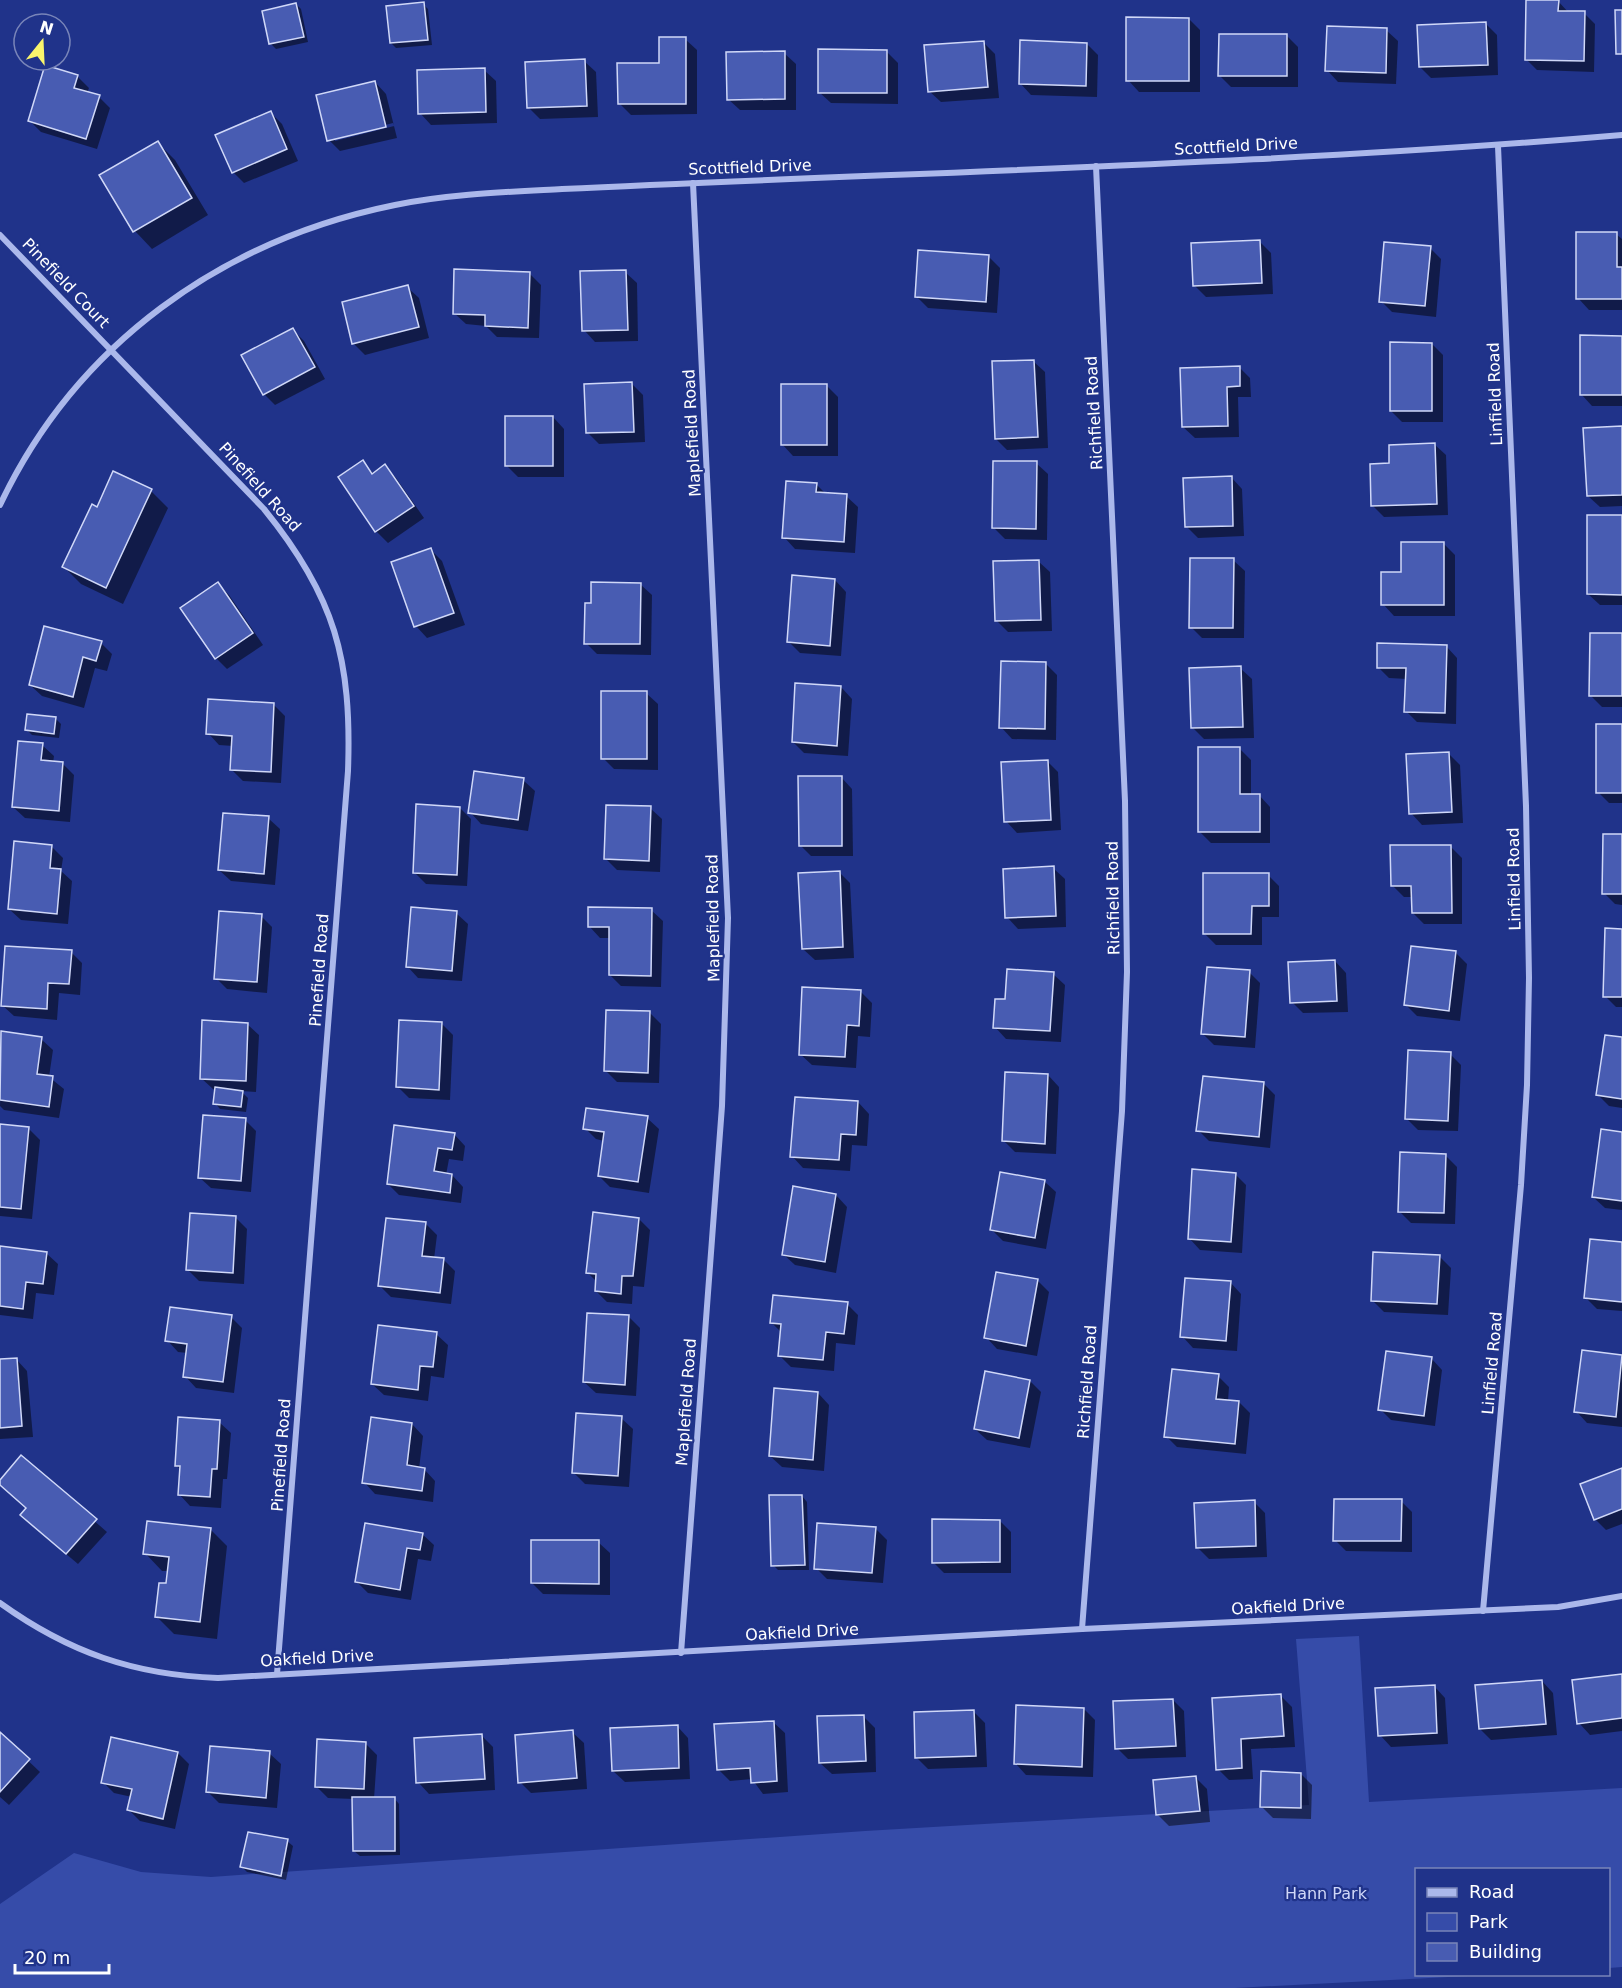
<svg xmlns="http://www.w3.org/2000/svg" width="1622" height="1988" font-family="'DejaVu Sans',sans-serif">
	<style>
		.green { fill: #364ca9 }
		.shadow { fill: #0007; fill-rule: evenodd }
		.building { fill: #485cb2; stroke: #d0d8f8; stroke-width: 1.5 }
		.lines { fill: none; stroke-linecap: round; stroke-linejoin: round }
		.street { stroke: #abb8eb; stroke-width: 6 }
		.labels { text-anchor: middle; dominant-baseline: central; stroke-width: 4.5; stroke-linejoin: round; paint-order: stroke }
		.street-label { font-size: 16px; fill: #fff; stroke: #20338a }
		.park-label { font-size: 16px; fill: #d0d8f8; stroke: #20338a }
	</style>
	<rect width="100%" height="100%" fill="#20338a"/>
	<path class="green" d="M1359,1636L1369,1802L1622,1788V1967L1609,1968L1608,1870H1416V1974L1487,1975L1235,1988H0V1904L74,1853L141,1872L211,1877L865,1831L1309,1805L1296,1639Z"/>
	<g class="shadow">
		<path d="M1558,1L1569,13H1584L1595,24L1594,72L1537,70L1526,59Z"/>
		<path d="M296,4L301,9L308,42L276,49L271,44Z"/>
		<path d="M423,4L428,9L432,45L396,48L391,43Z"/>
		<path d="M1189,19L1200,30V92H1139L1128,80Z"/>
		<path d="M1485,23L1497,35L1498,75L1431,78L1420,67Z"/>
		<path d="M1386,30L1398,41L1396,84L1338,82L1327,70Z"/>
		<path d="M1286,35L1298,47V87H1231L1220,76Z"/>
		<path d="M685,39L697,50V114L631,115L620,104Z"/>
		<path d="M984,43L995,54L999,98L941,102L929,91Z"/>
		<path d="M1087,44L1098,55L1097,97L1031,95L1020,83Z"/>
		<path d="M886,51L898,63V104L831,103L819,92Z"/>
		<path d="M784,53L796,64V110H740L728,99Z"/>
		<path d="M584,61L596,72L598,117L540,119L529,108Z"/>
		<path d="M46,67L78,77L89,88L87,93L99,97L110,108L97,149L41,132L29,120Z"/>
		<path d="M484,70L496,81L497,123L431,125L420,113Z"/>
		<path d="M375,82L386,94L397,138L340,151L329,140ZM393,123L394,126L335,141V138Z"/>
		<path d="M271,113L282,124L298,161L244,183L233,172Z"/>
		<path d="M157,142L175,160L208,215L152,249L135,231L101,176Z"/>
		<path d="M1616,234L1622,239V310H1589L1578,298Z"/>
		<path d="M1260,242L1271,253L1273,294L1206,297L1195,286Z"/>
		<path d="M1430,248L1441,259L1436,317L1392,312L1381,301Z"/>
		<path d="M989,257L1000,268L997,313L928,308L917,297Z"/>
		<path d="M625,272L637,283L638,341L595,342L584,330Z"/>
		<path d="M529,273L541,285L539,338L497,337L486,326L466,324L454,313Z"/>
		<path d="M407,287L419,298L429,338L365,355L353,343Z"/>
		<path d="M293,330L304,341L325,379L275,405L264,394Z"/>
		<path d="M1622,337V406H1592L1581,394Z"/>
		<path d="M1432,344L1443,355V422H1402L1391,411Z"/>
		<path d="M1033,361L1045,372L1048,448L1007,450L996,439Z"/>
		<path d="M1239,367L1250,378L1251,397H1238L1239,437L1195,438L1183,427Z"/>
		<path d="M632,384L643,395L645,442L599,444L588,433Z"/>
		<path d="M827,386L838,397V456H793L782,444Z"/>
		<path d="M553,417L564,429V477H518L506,465Z"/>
		<path d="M1622,428V506L1600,507L1588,496Z"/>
		<path d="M1434,444L1446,455L1448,515L1384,517L1373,506L1391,464Z"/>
		<path d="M362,462L374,474L385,466L396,478L424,518L388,543L376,531L340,477Z"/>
		<path d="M1036,463L1048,474L1047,540L1005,539L994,528Z"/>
		<path d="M1231,477L1242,489L1244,536L1198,538L1186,526Z"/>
		<path d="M816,484L826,494L846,496L858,507L855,553L795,549L784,537Z"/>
		<path d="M151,491L168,508L123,604L81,584L64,567L98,508Z"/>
		<path d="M1622,517V605H1600L1588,594Z"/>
		<path d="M1444,544L1455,555V616H1394L1383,604L1403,574Z"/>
		<path d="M431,550L442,561L465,625L427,638L416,626Z"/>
		<path d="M1233,560L1245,571L1244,638H1202L1191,627Z"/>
		<path d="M1038,561L1050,572L1052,631L1008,632L997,621Z"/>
		<path d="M835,580L846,592L841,656L800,653L788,641Z"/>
		<path d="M218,584L229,595L263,645L227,669L216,658Z"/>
		<path d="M640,584L652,595L651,655L597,654L586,643L593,605Z"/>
		<path d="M1622,635V707H1602L1590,695Z"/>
		<path d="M101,643L112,654L107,671L95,668L84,708L42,696L30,685Z"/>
		<path d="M1446,646L1457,658L1456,724L1417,722L1406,711L1407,679L1389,678L1378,667Z"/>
		<path d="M1046,664L1057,675L1056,740L1012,739L1001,727Z"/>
		<path d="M1240,668L1252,679L1254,738L1204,739L1193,728Z"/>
		<path d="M841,687L852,699L848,756L804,753L793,742Z"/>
		<path d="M646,693L658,704V770L614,769L603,758Z"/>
		<path d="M273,704L285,716L281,783L243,781L231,769L233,746L219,745L208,733Z"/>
		<path d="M55,718L61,724L59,738L32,735L27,730Z"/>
		<path d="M1622,725V803H1609L1598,792Z"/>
		<path d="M42,745L54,756L53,763L63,764L74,775L70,822L25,818L13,807Z"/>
		<path d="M1240,749L1251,760V796L1259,795L1270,807V843H1211L1199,831Z"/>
		<path d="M1448,753L1460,765L1463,823L1422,825L1411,813Z"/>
		<path d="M1047,761L1058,772L1061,830L1017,833L1006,821Z"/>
		<path d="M841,777L852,789L853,856H811L800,845Z"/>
		<path d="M523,780L535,791L528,831L481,824L470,812Z"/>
		<path d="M460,808L471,819L467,886L426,884L414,872Z"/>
		<path d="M650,808L662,819L660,872L617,870L606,859Z"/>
		<path d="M268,818L280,829L275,885L231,881L219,870Z"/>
		<path d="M1622,836V905L1615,904L1604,893Z"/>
		<path d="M51,846L63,858L61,871L72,881L68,924L21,920L9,909Z"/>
		<path d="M1451,847L1462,858V924H1424L1413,913V897H1404L1392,885Z"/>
		<path d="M1053,868L1065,879L1066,927L1018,929L1007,917Z"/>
		<path d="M839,872L850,883L854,958L815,960L803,949Z"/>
		<path d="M1268,875L1279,886V917H1262V945H1216L1204,933Z"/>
		<path d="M651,910L663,921L661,987L621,986L610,975V938H600L589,926Z"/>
		<path d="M456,913L468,924L462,981L418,978L407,966Z"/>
		<path d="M261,916L272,927L267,993L227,989L216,978Z"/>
		<path d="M1622,930V1007H1616L1605,996Z"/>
		<path d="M71,952L82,963L80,995L59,993L57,1020L14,1016L2,1005Z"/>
		<path d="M1455,952L1467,964L1460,1021L1417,1016L1406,1005Z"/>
		<path d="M1335,961L1346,973L1348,1012L1303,1013L1292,1002Z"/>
		<path d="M1249,972L1260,983L1255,1048L1214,1045L1203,1034Z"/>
		<path d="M1053,974L1065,985L1061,1042L1006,1039L995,1027L1006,1001Z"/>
		<path d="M861,992L872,1003L870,1037L858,1036L856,1068L812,1065L800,1054Z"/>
		<path d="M650,1013L661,1024L659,1083L617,1082L605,1070Z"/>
		<path d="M247,1024L259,1035L256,1092L241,1091L248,1098L246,1112L220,1109L215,1103L216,1090L213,1089L201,1078Z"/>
		<path d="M442,1024L453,1035L450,1100L409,1098L398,1087Z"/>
		<path d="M2,1033L41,1039L53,1050L49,1077L64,1089L59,1118L4,1110L0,1106Z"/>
		<path d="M1622,1039V1108L1609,1106L1597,1094Z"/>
		<path d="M1450,1054L1461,1065L1458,1131L1418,1130L1406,1118Z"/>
		<path d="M1048,1075L1059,1087L1056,1154L1015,1152L1004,1141Z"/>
		<path d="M1264,1084L1275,1095L1270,1148L1209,1141L1198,1130Z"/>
		<path d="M858,1102L869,1114L867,1146L852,1145L850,1171L803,1168L792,1156Z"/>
		<path d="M647,1118L659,1129L649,1193L610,1187L599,1176L604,1141L596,1139L585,1128Z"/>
		<path d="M245,1120L256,1131L251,1192L211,1188L199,1177Z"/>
		<path d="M0,1125L28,1128L40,1140L32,1219L0,1216Z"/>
		<path d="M1622,1133V1210L1605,1208L1593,1197Z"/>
		<path d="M454,1134L465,1146L463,1161L449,1159L446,1175H452L463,1187L461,1203L399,1195L388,1184Z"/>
		<path d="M1445,1155L1457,1167L1455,1224L1411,1223L1399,1211Z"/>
		<path d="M1235,1174L1246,1185L1242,1253L1200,1250L1189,1238Z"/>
		<path d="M1044,1181L1056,1192L1046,1249L1003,1241L992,1230Z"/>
		<path d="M836,1195L847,1207L836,1273L795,1265L783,1254Z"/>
		<path d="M236,1218L247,1229L244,1284L199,1281L188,1270Z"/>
		<path d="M639,1219L650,1230L644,1287L633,1286L632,1304L607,1302L596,1291L597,1282L588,1273Z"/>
		<path d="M425,1223L437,1235L434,1259L444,1260L455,1271L451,1304L391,1297L380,1286Z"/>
		<path d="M1622,1243V1311L1597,1309L1586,1298Z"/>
		<path d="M0,1248L46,1253L58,1264L54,1295L36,1293L33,1319L0,1315Z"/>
		<path d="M1440,1257L1451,1268L1448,1315L1384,1312L1372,1300Z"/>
		<path d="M997,1273L1038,1281L1049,1292L1037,1356L997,1349L986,1337Z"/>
		<path d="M1230,1282L1241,1294L1237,1351L1193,1348L1182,1336Z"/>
		<path d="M847,1304L858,1315L855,1345L836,1343L834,1371L791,1367L779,1355L781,1332L772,1323Z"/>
		<path d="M231,1317L242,1328L234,1393L196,1388L185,1376L188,1353L178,1352L167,1340Z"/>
		<path d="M629,1317L640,1328L636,1396L596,1393L584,1382Z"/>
		<path d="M436,1334L448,1345L444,1378L431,1376L428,1401L384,1395L372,1384Z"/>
		<path d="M1583,1352L1622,1357V1427L1587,1423L1576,1411Z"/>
		<path d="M1431,1358L1442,1370L1435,1426L1391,1420L1380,1409Z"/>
		<path d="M16,1359L27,1371L33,1437L0,1439V1361Z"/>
		<path d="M1218,1376L1229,1387L1228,1401L1239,1402L1250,1413L1246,1454L1177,1447L1166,1436Z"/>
		<path d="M1030,1381L1041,1392L1030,1448L987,1440L975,1429Z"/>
		<path d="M818,1393L829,1405L824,1471L782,1467L770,1456Z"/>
		<path d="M621,1418L633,1429L629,1487L585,1484L573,1472Z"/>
		<path d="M219,1422L231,1433L227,1479H223L221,1508L190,1506L179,1494L181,1470L176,1465Z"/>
		<path d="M412,1424L423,1436L419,1469H424L435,1481L433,1502L375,1494L364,1482Z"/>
		<path d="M21,1457L107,1532L78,1564L33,1526L27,1509L0,1484Z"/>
		<path d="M1622,1470V1524L1606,1530L1595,1519Z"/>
		<path d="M802,1496L807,1502L809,1570H778L773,1565Z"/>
		<path d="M1401,1501L1412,1512V1552L1346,1551L1335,1540Z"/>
		<path d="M1254,1502L1265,1513L1267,1557L1209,1559L1197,1547Z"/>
		<path d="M1000,1521L1011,1532V1573H944L933,1562Z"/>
		<path d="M875,1528L887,1540L883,1583L827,1579L816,1568Z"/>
		<path d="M210,1529L227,1546L217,1639L174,1634L157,1617L169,1571H162L145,1553Z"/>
		<path d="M422,1534L434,1545L431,1561L418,1559L411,1600L368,1593L357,1582Z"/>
		<path d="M598,1542L610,1553V1595L543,1594L532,1583Z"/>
		<path d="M1622,1675V1731L1590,1735L1579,1723Z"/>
		<path d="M1542,1681L1553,1693L1557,1735L1491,1740L1480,1729Z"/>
		<path d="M1434,1686L1445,1698L1448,1744L1391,1747L1380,1735Z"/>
		<path d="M1281,1696L1292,1707L1295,1747L1251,1749L1253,1779L1229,1780L1218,1769L1214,1699Z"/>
		<path d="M1173,1700L1184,1711L1186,1757L1128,1759L1117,1748Z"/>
		<path d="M1084,1709L1095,1720L1093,1777L1026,1775L1015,1763Z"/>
		<path d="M974,1712L985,1723L987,1767L928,1769L917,1758Z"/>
		<path d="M863,1716L875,1728L876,1772L832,1774L820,1763Z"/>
		<path d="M773,1722L785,1733L788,1792L763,1794L752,1779L730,1781L718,1769Z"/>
		<path d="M677,1726L688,1738L690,1779L625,1782L613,1771Z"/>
		<path d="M572,1732L584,1743L587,1789L531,1793L520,1782Z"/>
		<path d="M0,1734L40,1772L9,1805L0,1797Z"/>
		<path d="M482,1736L493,1747L495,1790L429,1794L418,1782Z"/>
		<path d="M365,1743L377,1755L374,1799L394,1798L399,1804L400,1855L360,1856L354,1851V1799L328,1798L316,1786Z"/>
		<path d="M178,1753L189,1764L175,1829L140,1821L129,1810L132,1797L114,1793L103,1782Z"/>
		<path d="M269,1753L281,1764L277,1808L219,1803L208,1792Z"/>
		<path d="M1301,1774L1312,1785L1311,1819L1273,1818L1262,1807Z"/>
		<path d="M1196,1778L1207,1789L1210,1822L1169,1826L1158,1815Z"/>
		<path d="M287,1841L293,1846L286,1880L247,1872L242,1867Z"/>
	</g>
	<g class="building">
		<path d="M1526,0H1559L1558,11H1585L1584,61L1525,60Z"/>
		<path d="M424,2L428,40L390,43L386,6Z"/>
		<path d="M296,3L304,37L269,44L262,11Z"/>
		<path d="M1615,10H1622V54H1616Z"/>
		<path d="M1126,17L1189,18V81H1126Z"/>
		<path d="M1486,22L1488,65L1419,67L1417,25Z"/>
		<path d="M1327,26L1387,28L1386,73L1325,71Z"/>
		<path d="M1219,34H1287V76H1218Z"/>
		<path d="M659,37H686V104H618L617,63H659Z"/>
		<path d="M1020,40L1087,43L1086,86L1019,84Z"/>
		<path d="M984,41L988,87L928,92L924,45Z"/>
		<path d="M818,49L887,50V93H818Z"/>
		<path d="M785,51V99L727,100L726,52Z"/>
		<path d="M585,59L587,106L527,108L525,62Z"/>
		<path d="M45,65L78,75L74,88L100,95L86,139L28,121Z"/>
		<path d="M485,68L486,112L418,114L417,70Z"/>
		<path d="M375,81L386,127L327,141L316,95Z"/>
		<path d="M271,111L287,149L232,173L215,135Z"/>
		<path d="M158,141L192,198L133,232L99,175Z"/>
		<path d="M1576,232H1617V267H1622V299H1576Z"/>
		<path d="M1260,240L1262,283L1193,286L1191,243Z"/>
		<path d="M1384,242L1431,246L1425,306L1379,302Z"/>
		<path d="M918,250L989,255L986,302L915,297Z"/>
		<path d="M454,269L530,272L528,328L485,326V315L453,314Z"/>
		<path d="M626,270L628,330L582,331L580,271Z"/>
		<path d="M408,285L419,327L352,344L342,302Z"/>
		<path d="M293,328L315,367L263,395L241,355Z"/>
		<path d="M1580,335L1622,336V395H1580Z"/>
		<path d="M1390,342L1432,343V411H1390Z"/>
		<path d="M1034,360L1038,437L995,439L992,361Z"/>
		<path d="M1240,366V386L1227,387L1228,426L1182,427L1180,368Z"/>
		<path d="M632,382L634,432L586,433L584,384Z"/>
		<rect x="781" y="384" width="46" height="61"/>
		<rect x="505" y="416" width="48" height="50"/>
		<path d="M1622,426V495L1587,496L1583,428Z"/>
		<path d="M1435,443L1437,504L1371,506L1370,464L1389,463V445Z"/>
		<path d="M363,460L372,474L385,464L414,506L375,532L338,477Z"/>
		<path d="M993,461H1037L1036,529L992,528Z"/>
		<path d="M113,471L152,489L106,588L62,567L92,504L97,507Z"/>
		<path d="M1232,476L1233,526L1185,527L1183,478Z"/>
		<path d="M786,481L817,483L816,492L847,494L844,542L782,538Z"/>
		<path d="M1587,515H1622V595L1587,594Z"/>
		<path d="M1401,542H1444V605H1381V572H1401Z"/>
		<path d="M431,548L454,613L414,627L391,562Z"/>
		<path d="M1190,558H1234L1233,628H1189Z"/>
		<path d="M1039,560L1041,620L995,621L993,561Z"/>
		<path d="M792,575L835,579L830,646L787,642Z"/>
		<path d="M218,582L253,633L215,659L180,608Z"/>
		<path d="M591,582L641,583L640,644H584L585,603H591Z"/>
		<path d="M44,626L102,641L96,661L83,657L73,697L29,685Z"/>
		<path d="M1590,633H1622V696H1589Z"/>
		<path d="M1377,643L1447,645L1445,713L1404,712L1406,668H1377Z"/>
		<path d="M1001,661L1046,662L1045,729L999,728Z"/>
		<path d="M1241,666L1243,727L1191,728L1189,668Z"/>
		<path d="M795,683L841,686L837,746L792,742Z"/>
		<rect x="601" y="691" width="46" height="68"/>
		<path d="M208,699L274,703L271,772L230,770L232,736L206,734Z"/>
		<path d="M27,714L56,717L54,734L25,730Z"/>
		<rect x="1596" y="724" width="26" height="69"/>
		<path d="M18,741L43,743L41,760L63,762L59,811L12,807Z"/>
		<path d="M1198,747H1240V794H1260V832H1198Z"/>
		<path d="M1449,752L1452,812L1409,814L1406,754Z"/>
		<path d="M1048,760L1051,820L1004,822L1001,762Z"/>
		<path d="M474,771L524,778L518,820L468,813Z"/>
		<path d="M798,776H842V846H799Z"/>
		<path d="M416,804L460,807L457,875L413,873Z"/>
		<path d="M606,805L651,806L649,861L604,859Z"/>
		<path d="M223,813L269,816L264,874L218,870Z"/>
		<path d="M1603,834H1622V894H1602Z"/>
		<path d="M14,841L52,845L50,868L61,869L57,914L8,909Z"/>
		<path d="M1390,845H1451L1452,913H1412L1411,886H1391Z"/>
		<path d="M1054,866L1056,916L1005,918L1003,869Z"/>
		<path d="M840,871L843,947L802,949L798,873Z"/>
		<path d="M1203,873H1269V906H1252L1251,934H1203Z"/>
		<path d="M411,907L457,911L452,971L406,967Z"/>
		<path d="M588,907L652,908L651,976L609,975V927H588Z"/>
		<path d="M219,911L262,914L257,982L214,979Z"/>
		<path d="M1605,928L1622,929V997H1603Z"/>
		<path d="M5,946L72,950L69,984L48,983L47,1009L1,1006Z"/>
		<path d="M1411,946L1456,951L1449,1011L1404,1005Z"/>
		<path d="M1335,960L1337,1001L1290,1003L1288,962Z"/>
		<path d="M1207,967L1250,970L1245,1037L1201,1034Z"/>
		<path d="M1007,969L1054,972L1050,1031L993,1028L995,999H1005Z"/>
		<path d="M802,987L861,990L859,1026L847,1025L845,1057L799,1055Z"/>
		<path d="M606,1010L650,1011L648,1073L604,1071Z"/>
		<path d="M202,1020L248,1023L246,1081L200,1079Z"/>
		<path d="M399,1020L442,1022L439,1090L396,1087Z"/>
		<path d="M1,1031L42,1037L37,1074L53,1076L49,1107L0,1100Z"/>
		<path d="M1605,1035L1622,1037V1099L1596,1095Z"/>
		<path d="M1408,1050L1451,1052L1448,1121L1405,1119Z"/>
		<path d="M1005,1072L1048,1074L1045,1144L1002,1141Z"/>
		<path d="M1203,1076L1264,1082L1259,1137L1196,1131Z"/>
		<path d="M215,1087L243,1091L241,1107L213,1104Z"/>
		<path d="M795,1097L858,1101L856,1135L841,1134L839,1160L790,1157Z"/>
		<path d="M586,1108L648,1116L638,1182L598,1176L604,1132L583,1129Z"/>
		<path d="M203,1115L246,1118L241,1181L198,1178Z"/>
		<path d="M0,1124L29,1127L21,1209L0,1207Z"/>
		<path d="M394,1125L455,1133L452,1150L438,1148L434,1171L452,1174L450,1193L387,1184Z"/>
		<path d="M1601,1129L1622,1132V1201L1592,1197Z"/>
		<path d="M1400,1152L1446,1154L1444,1213L1398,1212Z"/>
		<path d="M1192,1169L1236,1173L1231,1242L1188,1239Z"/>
		<path d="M1000,1172L1045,1180L1035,1238L990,1230Z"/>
		<path d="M793,1186L836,1194L825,1262L782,1255Z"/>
		<path d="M593,1212L639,1218L633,1276H622L621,1294L595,1291L596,1274L586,1273Z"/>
		<path d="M190,1213L236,1216L233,1273L186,1270Z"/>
		<path d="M386,1218L426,1222L422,1256L444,1258L440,1293L378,1286Z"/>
		<path d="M1590,1239L1622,1242V1302L1584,1298Z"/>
		<path d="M0,1246L47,1252L43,1284L26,1282L23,1309L0,1306Z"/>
		<path d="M1373,1252L1440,1255L1437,1304L1371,1301Z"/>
		<path d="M996,1272L1038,1279L1026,1346L984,1338Z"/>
		<path d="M1185,1278L1231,1281L1226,1341L1180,1337Z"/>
		<path d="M773,1295L848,1302L844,1334L826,1332L823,1360L778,1356L781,1324L770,1323Z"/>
		<path d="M170,1307L232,1315L223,1382L183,1377L187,1344L165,1341Z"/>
		<path d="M587,1313L629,1315L625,1385L583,1382Z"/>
		<path d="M378,1325L437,1332L433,1367L420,1366L418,1390L371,1384Z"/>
		<path d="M1582,1350L1622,1355L1616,1417L1574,1412Z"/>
		<path d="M1386,1351L1432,1357L1424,1416L1378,1410Z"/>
		<path d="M17,1358L22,1426L0,1428V1359Z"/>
		<path d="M1172,1369L1219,1374L1216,1399L1239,1401L1235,1444L1164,1437Z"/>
		<path d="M985,1371L1030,1380L1019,1438L974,1429Z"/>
		<path d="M774,1388L818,1392L813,1460L769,1456Z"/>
		<path d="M576,1413L622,1416L618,1476L572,1473Z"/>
		<path d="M178,1417L220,1420L217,1469H212L210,1497L178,1495L180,1466H175Z"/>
		<path d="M371,1417L412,1423L407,1465L425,1468L422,1491L362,1483Z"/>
		<path d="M21,1455L97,1519L66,1554L20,1515L26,1508L0,1485V1480Z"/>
		<path d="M1622,1468V1509L1594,1520L1580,1484Z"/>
		<path d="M769,1495H802L805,1565L771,1566Z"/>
		<path d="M1334,1499H1402L1401,1541H1333Z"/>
		<path d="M1255,1500L1256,1546L1196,1548L1194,1503Z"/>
		<path d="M932,1519L1000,1520V1562L932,1563Z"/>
		<path d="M147,1521L211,1528L200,1622L155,1617L159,1583H166L169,1557L143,1554Z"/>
		<path d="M365,1523L423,1533L420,1550L407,1548L400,1590L355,1582Z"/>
		<path d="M817,1523L876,1527L872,1573L814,1569Z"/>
		<path d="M531,1540H599V1584L531,1583Z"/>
		<path d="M1622,1674V1718L1577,1724L1572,1680Z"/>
		<path d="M1542,1680L1546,1724L1479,1729L1475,1685Z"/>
		<path d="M1435,1685L1437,1733L1378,1736L1375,1688Z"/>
		<path d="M1281,1694L1284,1736L1241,1739L1242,1768L1216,1770L1212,1698Z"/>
		<path d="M1173,1699L1176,1746L1115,1749L1113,1701Z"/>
		<path d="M1016,1705L1084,1708L1082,1767L1014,1764Z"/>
		<path d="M974,1710L976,1756L915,1758L914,1712Z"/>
		<path d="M864,1715L866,1761L819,1763L817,1716Z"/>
		<path d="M774,1721L777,1781L751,1783L750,1768L717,1770L714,1724Z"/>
		<path d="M678,1725L679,1768L612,1771L610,1728Z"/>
		<path d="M573,1730L577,1778L518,1783L515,1735Z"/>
		<path d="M0,1732L30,1759L0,1792Z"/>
		<path d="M482,1734L485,1779L416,1783L414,1738Z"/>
		<path d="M111,1737L178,1752L163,1819L127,1810L132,1789L101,1783Z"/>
		<path d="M317,1739L366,1742L364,1789L315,1787Z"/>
		<path d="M210,1746L270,1751L266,1798L206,1792Z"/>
		<path d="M1261,1771L1301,1773V1808L1260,1807Z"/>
		<path d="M1196,1776L1200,1811L1156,1815L1153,1780Z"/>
		<path d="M352,1797H395V1851H353Z"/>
		<path d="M248,1832L288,1839L281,1876L240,1867Z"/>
	</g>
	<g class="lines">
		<g class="street">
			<path d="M0,235L264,509C335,596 352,660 348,771L277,1674"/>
			<path d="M0,505C76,344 222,240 395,205C449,194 507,192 562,189C915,172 1270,165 1622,135"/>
			<path d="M0,1603C68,1652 134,1675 218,1678L1082,1629L1558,1607L1622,1596"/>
			<path d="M1483,1611L1521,1185L1527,1085L1529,978L1526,806L1498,146"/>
			<path d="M1082,1629L1122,1111L1127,972L1125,801L1096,166"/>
			<path d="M681,1653L722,1106L728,918L693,183"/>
		</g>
	</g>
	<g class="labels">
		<g class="street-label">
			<text transform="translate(1236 146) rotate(-3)">Scottfield Drive</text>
			<text transform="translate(750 167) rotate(-2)">Scottfield Drive</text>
			<text transform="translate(66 283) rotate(46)">Pinefield Court</text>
			<text transform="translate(1495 394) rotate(-92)">Linfield Road</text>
			<text transform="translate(1094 413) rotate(-93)">Richfield Road</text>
			<text transform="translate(692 433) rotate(-93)">Maplefield Road</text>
			<text transform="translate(260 487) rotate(48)">Pinefield Road</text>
			<text transform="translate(1514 879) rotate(-91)">Linfield Road</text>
			<text transform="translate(1113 898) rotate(-91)">Richfield Road</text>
			<text transform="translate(713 918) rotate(-91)">Maplefield Road</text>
			<text transform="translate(319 970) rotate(-86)">Pinefield Road</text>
			<text transform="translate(1492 1363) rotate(-85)">Linfield Road</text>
			<text transform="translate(1087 1382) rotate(-86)">Richfield Road</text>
			<text transform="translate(686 1402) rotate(-86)">Maplefield Road</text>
			<text transform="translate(281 1455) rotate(-86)">Pinefield Road</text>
			<text transform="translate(1288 1606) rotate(-3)">Oakfield Drive</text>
			<text transform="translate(802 1632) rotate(-3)">Oakfield Drive</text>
			<text transform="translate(317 1658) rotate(-3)">Oakfield Drive</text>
		</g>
		<g class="park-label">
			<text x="1326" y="1893">Hann Park</text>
		</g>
	</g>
	<rect x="1415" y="1868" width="195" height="108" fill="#20338a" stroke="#7985b9" stroke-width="1.5"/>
	<rect x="1427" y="1888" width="30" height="9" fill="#abb8eb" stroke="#7985b9" stroke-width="1.5"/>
	<text x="1469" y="1898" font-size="18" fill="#ffffff">Road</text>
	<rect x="1427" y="1913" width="30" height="18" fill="#364ca9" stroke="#7985b9" stroke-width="1.5"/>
	<text x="1469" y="1928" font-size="18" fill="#ffffff">Park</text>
	<rect x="1427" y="1943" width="30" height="18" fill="#485cb2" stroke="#7985b9" stroke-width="1.5"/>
	<text x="1469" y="1958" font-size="18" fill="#ffffff">Building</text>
	<g transform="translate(42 42) rotate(18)"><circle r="28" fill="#20338a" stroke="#7985b9" stroke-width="1.5"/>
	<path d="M0-4.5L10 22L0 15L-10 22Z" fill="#f9f56c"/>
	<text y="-9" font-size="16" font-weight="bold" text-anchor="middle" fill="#ffffff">N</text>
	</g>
	<path d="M15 1964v9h94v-9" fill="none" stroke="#ffffff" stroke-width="3"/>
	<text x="24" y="1964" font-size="18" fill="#ffffff" stroke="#20338a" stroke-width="4.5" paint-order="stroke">20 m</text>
</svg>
